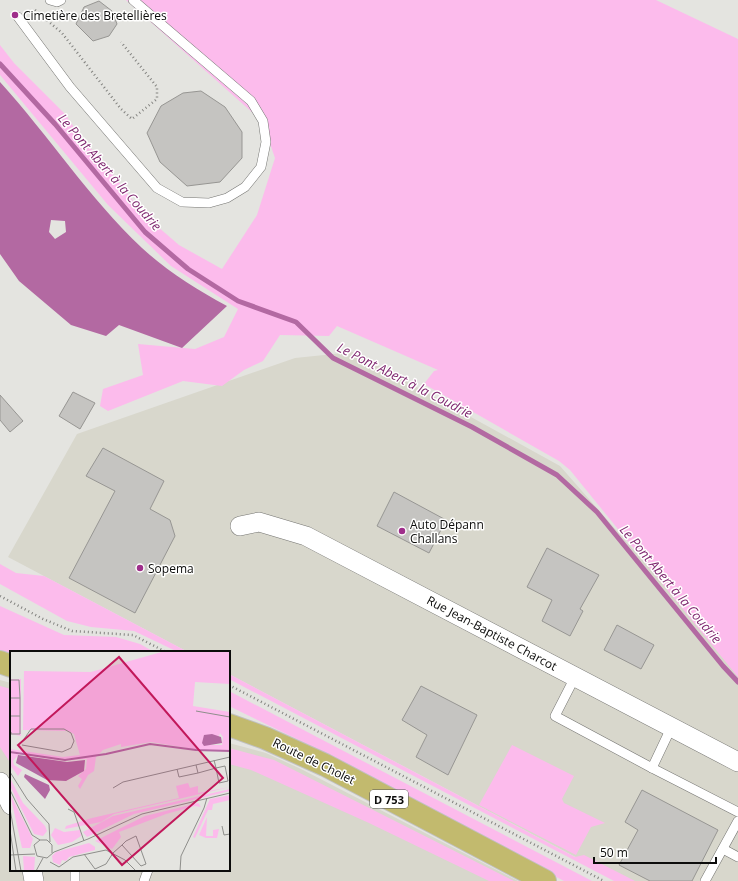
<svg xmlns="http://www.w3.org/2000/svg" width="738" height="881" font-family="'Open Sans',sans-serif">
	<style>
		.built { fill: #d8d7cc }
		.green { fill: #fcbbec }
		.water { fill: #b369a2; fill-rule: evenodd }
		.lines { fill: none; stroke-linecap: round; stroke-linejoin: round }
		.stream { stroke: #b369a2; stroke-width: 5 }
		.building { fill: #c5c4c1; stroke: #979693 }
		.lane-casing { stroke: #757572; stroke-width: 10 }
		.street-casing { stroke: #757572; stroke-width: 20 }
		.primary-casing { stroke: #c0c0c0; stroke-width: 24 }
		.path { stroke: #81817e; stroke-width: 2.5; stroke-dasharray: 1 3; stroke-linecap: butt }
		.lane { stroke: #fff; stroke-width: 9 }
		.street { stroke: #fff; stroke-width: 19 }
		.primary { stroke: #c2ba6e; stroke-width: 22 }
		.poi-dot { fill: #9f2e8b; stroke: #fffffe; stroke-width: 1.5 }
		.labels { text-anchor: middle; dominant-baseline: central; stroke-width: 3; stroke-linejoin: round; paint-order: stroke }
		.shield { fill: #fffffe; stroke: #555554; stroke-width: 1 }
		.shield-label { font-size: 11px; font-weight: bold; fill: #0c0c0b }
		.poi-label { font-size: 12px; fill: #0c0c0b; stroke: #fffffe; text-anchor: start }
		.street-label { font-size: 12px; fill: #0c0c0b; stroke: #fffffe }
		.water-label { font-size: 13px; font-style: italic; fill: #7f2770; stroke: #fffffe }
		.inset-river { fill: none; stroke: #b369a2; stroke-width: 2 }
		.inset-road { fill: none; stroke: #8e8e8b; stroke-width: 1 }
		.view { fill: #c2185b; fill-opacity: 0.15; stroke: #c2185b; stroke-width: 2 }
		.inset-edge { fill: none; stroke: #0c0c0b; stroke-width: 2 }
	</style>
	<rect width="100%" height="100%" fill="#e4e4e0"/>
	<g class="built">
		<path d="M353,352L560,466L738,669V881H621L229,674V652H188L8,557L77,434L295,358Z"/>
		<path d="M0,680L11,683V870H229V743L266,753L301,769L518,881H0Z"/>
	</g>
	<g class="green">
		<path d="M126,0H656L738,39V677L570,470L559,461L424,384L434,371L438,370L337,326L329,336L280,335L263,361L244,370L222,386L183,381L108,411L100,406L103,389L143,375L138,344L195,349L224,337L238,309L171,266L108,205L0,75V45L14,63L65,114L82,139L104,163L143,214L179,245L222,269L257,215L275,158L262,121Z"/>
		<path d="M0,564L16,573L44,576L188,652H178L134,631L91,627L67,621L0,584Z"/>
		<path d="M0,606L64,635L116,637L140,644L154,652L11,653L0,650Z"/>
		<path d="M229,674L575,857L584,855L635,881H614L229,679Z"/>
		<path d="M0,686L11,689V764L0,747Z"/>
		<path d="M229,691L592,881H564L305,743L229,706Z"/>
		<path d="M512,745L574,776L562,799L564,803L605,823L591,827L576,855L479,805Z"/>
		<path d="M229,748L274,760L514,881H489L369,823L251,770L229,764Z"/>
	</g>
	<path class="water" d="M0,82C49,136 89,198 142,248C168,272 196,289 227,306L182,348L119,325L106,336L71,325L19,281L0,254ZM51,220L65,221L66,232L55,239L49,232Z"/>
	<g class="lines">
		<path class="stream" d="M0,64L55,124L145,232L188,269L238,301L296,322L333,358L472,427L557,475L597,512L723,666L738,682"/>
	</g>
	<g class="building">
		<path d="M99,1L112,11L117,24L109,36L93,41L76,24L84,7Z"/>
		<path d="M201,91L225,107L242,132V158L220,182L187,186L160,162L147,133L161,106L183,93Z"/>
		<path d="M73,392L95,403L80,429L59,416Z"/>
		<path d="M0,395L23,421L10,432L0,420Z"/>
		<path d="M103,448L164,481L150,509L170,520L175,536L135,613L69,578L115,491L86,476Z"/>
		<path d="M394,492L446,520L429,553L377,526Z"/>
		<path d="M547,548L599,575L580,609L583,611L570,636L542,621L552,600L527,587Z"/>
		<path d="M617,625L654,645L641,669L604,650Z"/>
		<path d="M421,686L477,715L448,775L416,757L427,735L402,720Z"/>
		<path d="M642,790L718,830L692,881H650L619,865L638,830L625,822Z"/>
	</g>
	<g class="lines">
		<g class="lane-casing">
			<g id="lane">
				<path d="M50,0L57,2L61,0"/>
				<path d="M18,17L70,87L157,188L182,202L209,203L227,198L245,187L261,167L266,142L263,121L251,101L133,0"/>
				<path d="M575,677L555,716L652,768"/>
				<path d="M671,728L652,768L738,812"/>
				<path d="M723,849L738,857"/>
				<path d="M75,870V881"/>
				<path d="M144,881L148,870"/>
				<path d="M705,881L738,821"/>
			</g>
		</g>
		<g class="street-casing">
			<g id="street">
				<path d="M240,526L259,522L306,536L738,762"/>
				<path d="M0,782L11,805"/>
				<path d="M32,870L34,881"/>
			</g>
		</g>
		<g class="primary-casing">
			<g id="primary">
				<path d="M0,662L11,666"/>
				<path d="M229,725L265,738L325,765L545,881"/>
			</g>
		</g>
		<g class="path">
			<path d="M35,10L62,33L121,109L132,119L157,99V87L121,42"/>
			<path d="M0,596L43,619L72,631L133,635L166,652"/>
			<path d="M229,685L604,881"/>
		</g>
		<use href="#lane" class="lane"/>
		<use href="#street" class="street"/>
		<use href="#primary" class="primary"/>
	</g>
	<g class="poi-dot">
		<circle cx="15" cy="15" r="4"/>
		<circle cx="402" cy="531" r="4"/>
		<circle cx="140" cy="568" r="4"/>
	</g>
	<g class="labels">
		<rect class="shield" x="370" y="790" width="38" height="18" rx="3"/>
		<g class="shield-label">
			<text x="389" y="799">D 753</text>
		</g>
		<g class="poi-label">
			<text x="23" y="15">Cimetière des Bretellières</text>
			<text x="410" y="524">Auto Dépann<tspan x="410" dy="14">Challans</tspan></text>
			<text x="148" y="568">Sopema</text>
		</g>
		<g class="street-label">
			<text transform="translate(492 633) rotate(28)">Rue Jean-Baptiste Charcot</text>
			<text transform="translate(314 761) rotate(26)">Route de Cholet</text>
		</g>
		<g class="water-label">
			<text transform="translate(110 172) rotate(49)">Le Pont Abert à la Coudrie</text>
			<text transform="translate(405 380) rotate(27)">Le Pont Abert à la Coudrie</text>
			<text transform="translate(671 584) rotate(50)">Le Pont Abert à la Coudrie</text>
		</g>
	</g>
	<g transform="translate(10 651)">
		<rect width="220" height="220" fill="#e4e4e0"/>
		<path d="M155,0H220V33L185,31L183,55L220,61V99H189L141,91L111,96V93L93,99L86,106L84,120L78,124L70,138L68,135L72,128L68,125L76,118L77,108L47,109L9,103L3,110L4,114L12,119L8,125L0,114V98L53,106L70,104L64,83L58,80L13,79L14,20L81,21ZM210,82L213,86L212,94H193L194,85H209ZM0,28H11V85L0,83ZM0,127L13,152L35,175L37,180L33,185L24,183L0,135ZM178,132L180,137L188,135V142L220,136L104,163L91,171L55,178L56,175L82,167L169,147L166,135ZM220,138V140L124,163L77,186L73,181L103,165ZM0,143L23,188L20,197H12ZM220,144V149L203,153L202,159H198L185,187L183,186L200,148ZM188,152L191,156L185,155L156,163L109,181L111,186L102,198L85,190L135,165ZM197,166L196,185H203V179L209,178L207,187H196L189,184ZM45,177L54,181L70,179L71,185L62,191L48,194L41,184ZM79,192L85,196V199L59,206L56,210L52,209L50,214L43,211L42,205L46,201ZM13,205L25,206L24,220H14Z" fill="#fcbbec" fill-rule="evenodd"/>
		<path d="M202,83L211,86L212,92L194,95L192,92L194,84ZM8,104L57,111L75,109L74,120L56,130L37,129L6,112ZM15,123L39,134L40,139L35,148L14,126Z" fill="#b369a2"/>
		<path class="inset-river" d="M0,101L55,109L96,103L140,93L186,99L220,100"/>
		<path class="inset-road" d="M0,29H9L10,47M0,47H10V65H0M186,60L220,66M1,81V83H10V65M12,94L52,101L61,97L64,90L61,82L54,78H21L14,88M186,114L188,122L206,117L209,132L218,130L215,115L206,117L204,109M167,118L169,126L188,122M0,121L17,148L39,173L40,191M103,137L113,131L220,106M0,139L22,184L30,189M0,158L11,220M58,158L64,161L74,190M212,175L214,184L220,183M0,179L6,220M42,202V194L37,189H30L24,194L27,205L37,207L44,201L78,188L132,163L220,142M74,203L85,218L96,213L103,202L112,194L116,190L126,185L136,213L131,215L112,194M0,204L25,203M40,211L49,216L63,206L96,199L115,209L126,220M26,220L33,207M170,220L171,205L194,157L197,147"/>
		<path class="view" d="M109,6L213,127L112,214L8,94Z"/>
		<rect width="220" height="220" class="inset-edge"/>
	</g>
	<path d="M594 857v6h122v-6" fill="none" stroke="#0c0c0b" stroke-width="2"/>
	<text x="600" y="857" font-size="12" fill="#0c0c0b" stroke="#fffffe" stroke-width="3" paint-order="stroke">50 m</text>
</svg>
